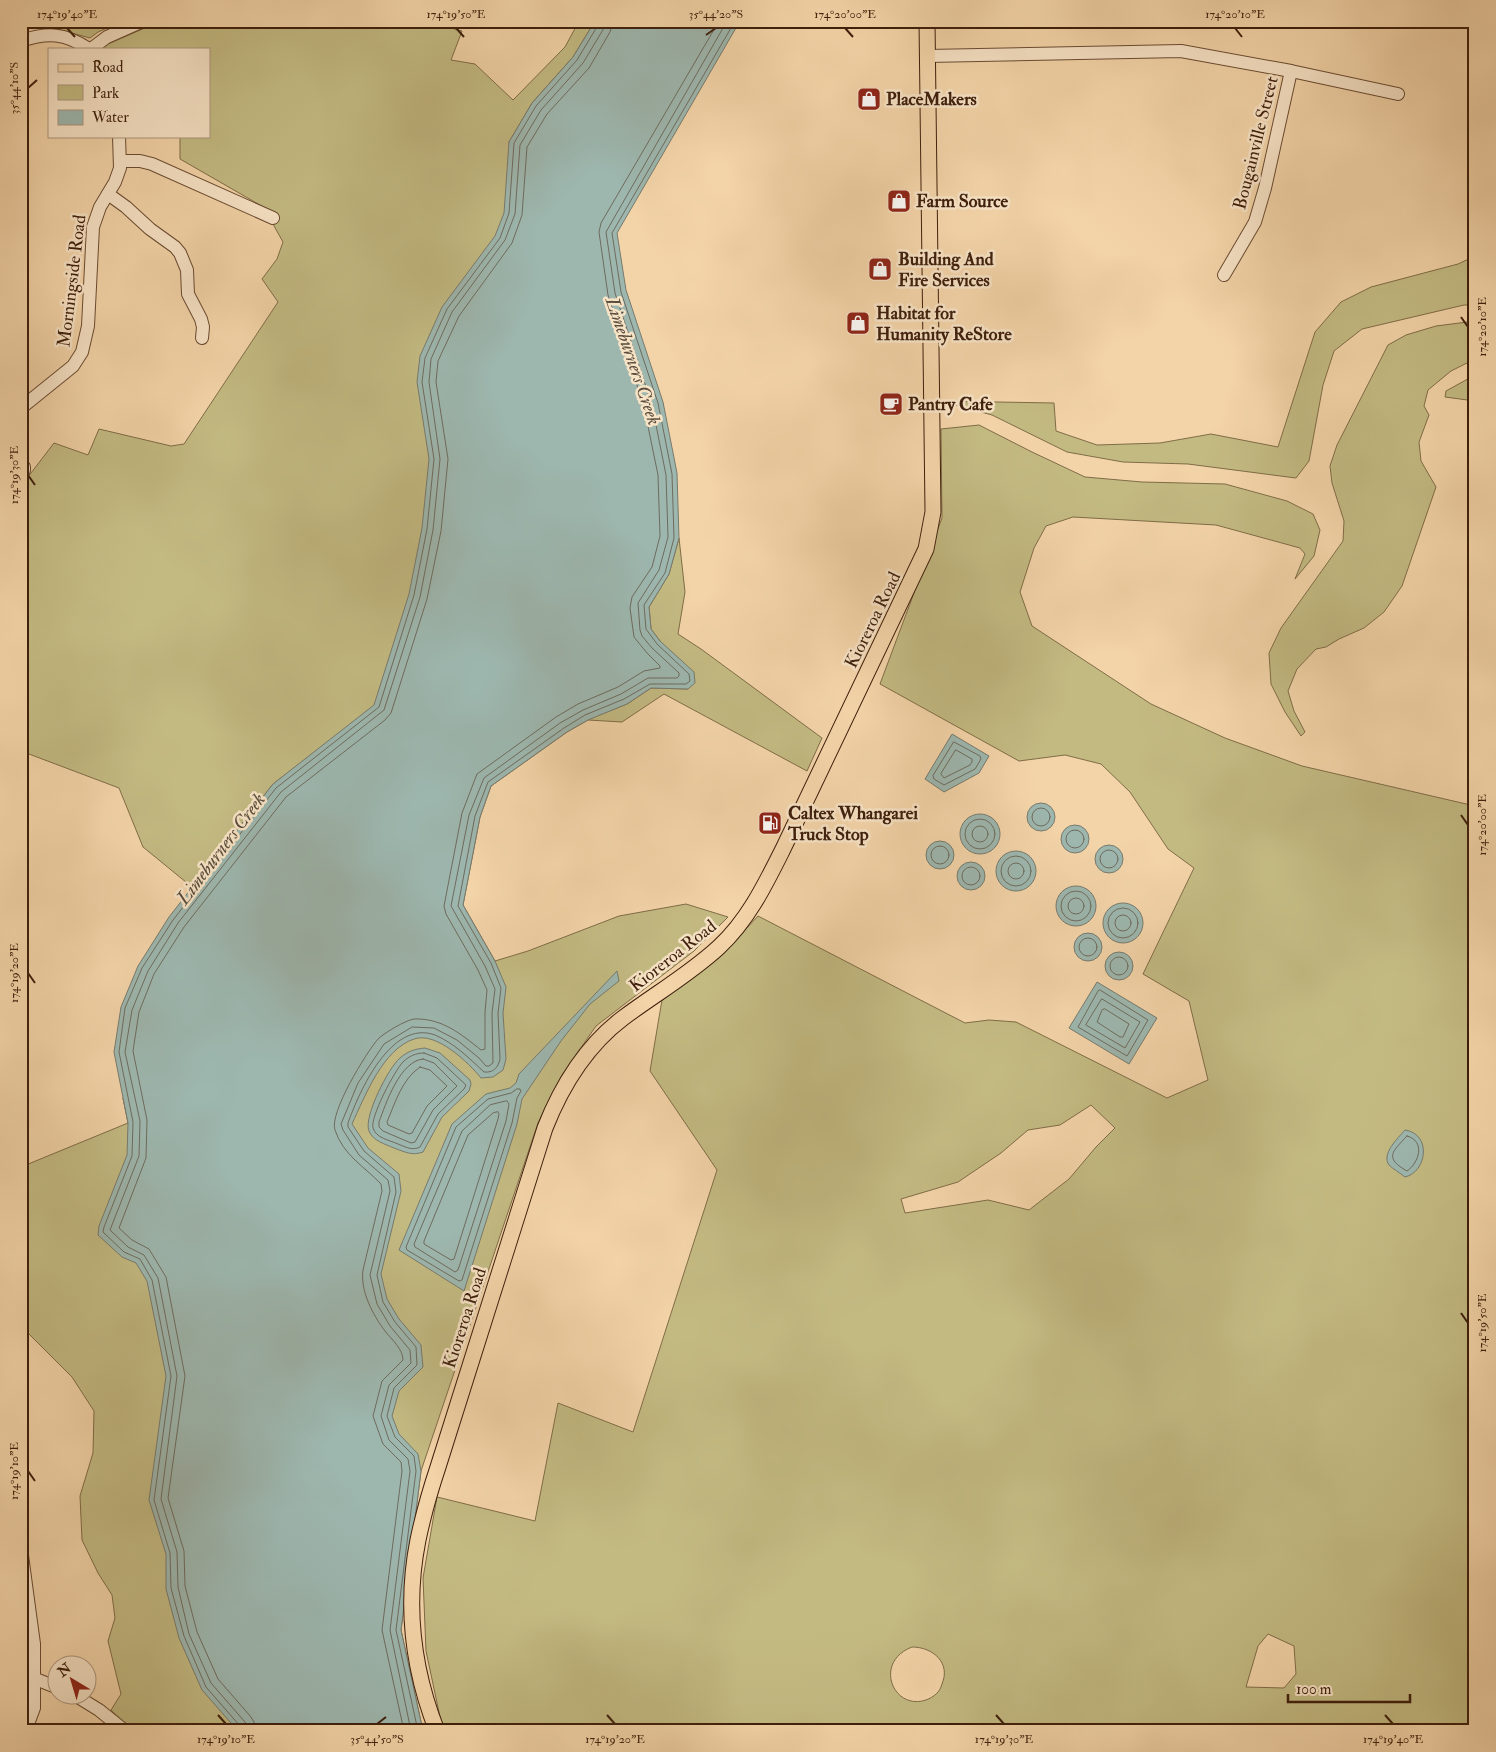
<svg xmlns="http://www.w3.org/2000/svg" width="1496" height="1752" font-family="'IM FELL Double Pica',serif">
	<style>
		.green { fill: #c3ba82; stroke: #806c47; fill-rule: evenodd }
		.water { fill: #9db7af; stroke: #777a6e }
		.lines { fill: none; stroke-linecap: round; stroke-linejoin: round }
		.shore { stroke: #6e6b5e; stroke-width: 1 }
		.minor-casing { stroke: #6b4c33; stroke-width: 14 }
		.major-casing { stroke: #3e1f0c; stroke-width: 17 }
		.minor { stroke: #f7e3c6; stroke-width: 12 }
		.major { stroke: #f3d4a8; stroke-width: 15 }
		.ticks { fill: none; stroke: #3e1f0c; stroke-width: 2 }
		.labels { text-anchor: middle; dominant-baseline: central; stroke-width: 5; stroke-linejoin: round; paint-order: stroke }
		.poi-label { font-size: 18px; font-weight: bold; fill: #3e1f0c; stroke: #f7e3c6; text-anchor: start }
		.street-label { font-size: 18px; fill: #3e1f0c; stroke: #f7e3c6 }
		.water-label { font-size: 19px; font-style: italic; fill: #5a4d3d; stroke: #f7e3c6 }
		.neatline { fill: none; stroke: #3e1f0c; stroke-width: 2 }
		.ticks-label { font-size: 12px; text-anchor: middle; fill: #3e1f0c }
	</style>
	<rect width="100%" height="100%" fill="#f3d4a8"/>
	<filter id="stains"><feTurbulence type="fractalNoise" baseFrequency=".004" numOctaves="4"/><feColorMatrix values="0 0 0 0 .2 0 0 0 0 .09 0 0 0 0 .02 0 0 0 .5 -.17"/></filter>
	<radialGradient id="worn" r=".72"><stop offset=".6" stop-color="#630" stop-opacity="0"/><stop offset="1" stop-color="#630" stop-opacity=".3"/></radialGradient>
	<g class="green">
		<path d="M46,21H123L98,32L90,38L49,27Z"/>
		<path d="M161,21H425L462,31L451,60L475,64L513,100L565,47L579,21H595L573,57L532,103L509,142L569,557L273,784L192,887L143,847L119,788L21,751V486L54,443L88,455L99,429L171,446L184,444L278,302L262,279L277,259L283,242L274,226L272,212L180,159V136H209V49H102L101,47Z"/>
		<path d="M1475,256V305H1464L1362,329L1334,351L1323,385L1309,461L1296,478L1188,464L1123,462L1067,452L992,415L940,401L1054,403L1056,431L1097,445L1160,443L1211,434L1278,447L1315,332L1341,302L1371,287L1458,264Z"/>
		<path d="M1475,321V359L1451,371L1428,390L1424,406L1429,415L1419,442L1421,461L1436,487L1402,586L1384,612L1364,628L1339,639L1326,647L1316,649L1297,669L1288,691L1294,711L1305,732L1301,736L1285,712L1271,684L1269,653L1281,628L1343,541L1344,521L1332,483L1330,466L1337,445L1388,345L1406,335L1436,326Z"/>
		<path d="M1475,375V401L1445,397L1446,391Z"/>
		<path d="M979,425L1032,452L1085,477L1142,482L1225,484L1287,501L1313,514L1320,530L1314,556L1295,579L1305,554L1300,548L1216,525L1073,517L1046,526L1034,548L1020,592L1032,626L1151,704L1225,738L1302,766L1475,806V1731H445L440,1717L426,1651L423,1578L437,1497L535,1521L558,1403L633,1432L717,1170L650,1071L662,1000L723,954L758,916L965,1023L989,1020L1016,1022L1167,1098L1208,1080L1189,1001L1143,974L1194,868L1168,849L1130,792L1101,764L1065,755L1019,761L880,684L942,518L941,429ZM1091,1105L1115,1128L1096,1147L1069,1179L1029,1210L988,1200L905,1213L901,1199L958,1182L1001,1153L1028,1130L1060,1125ZM1268,1634L1294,1646L1296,1674L1284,1688L1246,1687L1258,1646ZM912,1647C933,1647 951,1663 942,1684C940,1692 934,1697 926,1700C893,1711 873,1662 912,1647Z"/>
		<path d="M679,538L685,592L678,634L701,649L822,738L807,771L664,694L622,722L588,720L567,732L491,786L480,817L463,905L495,961L528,951L619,916L686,904L728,917L694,951L596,1026L562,1075L538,1123L421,1471L401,1630L423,1731L174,1028L307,826L627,704L651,688L688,689L660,641L651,629L649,607L669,574Z"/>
		<path d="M123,1098L262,1731H133L111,1710L121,1694L108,1641L115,1618L112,1595L98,1573L82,1540L80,1496L93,1453L94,1411L72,1377L21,1326V1167L128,1123Z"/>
	</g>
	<g class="water">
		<path d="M595,21H740L617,233L626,290L663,402L677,473L679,538L669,574L649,607L651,629L660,641L694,672L695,683L688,689L651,688L627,704L588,720L567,732L491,786L480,817L463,905L495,961L506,987L503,1013L506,1059L503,1070L493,1077L481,1078C469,1063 436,1031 414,1039C383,1049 365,1096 352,1124L368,1148L399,1174L401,1191L381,1274L387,1299L399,1319L421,1345L423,1367L399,1391L392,1416L399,1434L418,1454L421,1471L401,1630L423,1731H238L202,1690L179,1638L166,1589V1554L149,1500L166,1376L147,1281L136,1263L122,1257L98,1235L99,1226L127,1155L128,1123L114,1052L121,1007L138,966L169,917L273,784L374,705L409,594L422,528L429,459L417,382L420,356L442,307L495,236L504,213L509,142L532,103L573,57Z"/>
		<path d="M952,734L989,756L979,773L944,792L925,779Z"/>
		<circle cx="1041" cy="817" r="14"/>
		<circle cx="980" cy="834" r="20"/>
		<circle cx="1075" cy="839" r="14"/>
		<circle cx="940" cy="855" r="14"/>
		<circle cx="1109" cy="859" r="14"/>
		<circle cx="1016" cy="871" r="20"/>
		<circle cx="971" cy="876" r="14"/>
		<circle cx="1076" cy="906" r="20"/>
		<circle cx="1123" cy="923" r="20"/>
		<circle cx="1088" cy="947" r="14"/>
		<circle cx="1119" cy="966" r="14"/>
		<path d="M617,971L619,981L590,1004L561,1041L522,1099L517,1124L464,1291L399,1250L452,1124L486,1094L510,1088L516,1083L519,1074Z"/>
		<path d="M1097,982L1157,1018L1129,1064L1069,1028Z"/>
		<path d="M425,1048L440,1053L470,1080L471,1084L469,1091L442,1117L423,1152C412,1156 405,1152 394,1148C385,1144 373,1141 369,1131C363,1117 389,1067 400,1058C408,1051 415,1049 425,1048Z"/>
		<path d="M1405,1130C1432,1134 1427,1172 1405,1177C1400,1173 1393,1169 1389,1165C1381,1154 1398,1138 1405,1130Z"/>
	</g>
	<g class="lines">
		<g class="shore">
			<path d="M954,742L980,756L981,759L975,769L944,785L934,779L933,776Z"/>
			<path d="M956,750L972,759V762L970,765L944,778L941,774Z"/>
			<circle cx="1041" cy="817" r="9"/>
			<circle cx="980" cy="834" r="15"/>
			<circle cx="980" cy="834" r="8"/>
			<circle cx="1075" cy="839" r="9"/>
			<circle cx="940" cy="855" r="9"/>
			<circle cx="1109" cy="859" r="9"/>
			<circle cx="1016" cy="871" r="15"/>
			<circle cx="1016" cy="871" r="8"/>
			<circle cx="971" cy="876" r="9"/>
			<circle cx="1076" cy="906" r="15"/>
			<circle cx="1076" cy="906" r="8"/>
			<circle cx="1123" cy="923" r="15"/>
			<circle cx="1123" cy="923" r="8"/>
			<circle cx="1088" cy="947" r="9"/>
			<circle cx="1119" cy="966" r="9"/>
			<path d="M1100,990L1148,1020L1127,1056L1078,1027L1098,991Z"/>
			<path d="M1102,999L1140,1022L1125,1048L1086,1025Z"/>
			<path d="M1105,1009L1129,1024L1123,1037H1120L1097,1022L1102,1010Z"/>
			<path d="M424,1053L437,1058L466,1085L464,1089L438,1114L420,1147C412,1151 406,1147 398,1144C389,1140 376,1138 373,1128C370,1117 395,1070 403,1062C409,1056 416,1053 424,1053Z"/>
			<path d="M423,1059L434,1063L457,1086L433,1110L415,1142L411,1143L383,1131L379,1127V1122C386,1103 400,1061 423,1059Z"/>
			<path d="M420,1067L430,1070L447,1086L427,1106L412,1133L409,1134L388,1125L387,1122C395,1103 402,1079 420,1067Z"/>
			<path d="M517,1089H520L521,1091L517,1098L512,1123L462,1280L459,1281L407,1250L406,1247L456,1127L488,1099L511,1093Z"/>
			<path d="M507,1101L509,1104L506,1121L458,1270L455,1272L415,1247L414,1244L462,1131L490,1105Z"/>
			<path d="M498,1112L499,1114L498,1119L454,1259L451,1260L424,1244V1241L468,1135L493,1113Z"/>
			<path d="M1407,1136C1426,1141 1419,1163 1407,1171C1384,1158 1392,1152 1407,1136Z"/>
			<path d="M242,1731L240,1726L206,1687L184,1636L171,1588L170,1553L154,1500L171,1376L152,1280L140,1259L124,1252L103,1232L104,1227L132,1156L133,1122L119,1052L125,1008L142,968L173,920L276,788L379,707L414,595L427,529L434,459L422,382L425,358L447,309L500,238L509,213L514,143L536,106L577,60L598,25L599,21"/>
			<path d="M248,1731L245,1722L211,1683L189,1634L178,1587L177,1552L161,1499L177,1376L158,1278L144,1255L128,1247L110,1230L139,1156L140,1121L125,1052L132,1010L148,971L178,923L281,792L384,710L420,597L433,530L440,459L429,382L431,359L452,312L505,240L515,214L520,145L541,110L583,63L604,28L605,21"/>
			<path d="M255,1731V1724L251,1717L218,1679L197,1632L185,1586L184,1551L168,1498L185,1376L166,1277L149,1249L132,1240L119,1228L146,1158L147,1120L133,1051L139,1012L154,974L184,927L286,797L385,720L391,713L427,599L441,531L448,459L436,382L438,361L459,316L512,243L522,215L527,147L547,114L589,68L610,32L613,21"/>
			<path d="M404,1731L382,1630L402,1471L401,1462L383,1444L373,1416L382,1381L403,1360C403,1349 392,1340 385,1331C373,1315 360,1291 363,1270L382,1191L381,1184C365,1167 343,1155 335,1130C329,1113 366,1053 378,1039C384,1033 406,1020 414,1019C442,1018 461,1034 481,1050L485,1049V1012L487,990L478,970L446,914L444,906L462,813L477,774L556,717L578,704L618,687L644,671L660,668V666L647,653L634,637L630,608L632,597L652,567L660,536L658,475L644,407L608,295L599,232L601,223L719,21"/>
			<path d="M411,1731L390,1630L410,1471L408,1459L389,1440L381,1416L389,1385L411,1363L410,1350L390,1326L377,1304L370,1275L390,1191L388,1180L359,1155L343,1130L341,1124L358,1083L384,1044L412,1027L434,1028L457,1040L479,1058L486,1066H489L493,1063L492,1013L495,989L485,966L451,906L469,815L484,778L560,723L583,710L621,694L648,678H677L679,676V673L652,648L642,636L640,630L638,603L659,570L668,537L666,475L652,405L615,293L606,232L727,21"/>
			<path d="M418,1731L396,1630L416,1471L414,1456L395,1437L387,1416L394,1388L417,1365L416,1347L395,1322L383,1302L377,1275L396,1192L394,1177L364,1151L348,1127V1123C359,1092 391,1019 435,1035C454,1043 469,1058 484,1072C493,1073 498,1068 500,1059L498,1013L501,988L491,963L458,906L475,816L488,782L564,728L585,715L624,699L650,684H686L690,681L689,674L657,644L646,629L644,605L665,573L674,538L672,474L658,403L621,292L612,233L735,21"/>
		</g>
		<g class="minor-casing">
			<g id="minor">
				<path d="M21,41C48,32 65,33 89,49"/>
				<path d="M91,49L107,37L143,21"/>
				<path d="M927,56L1181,51L1291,71L1398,94"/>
				<path d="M121,161H140L152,164L273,218"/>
				<path d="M108,194L126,207L150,229L175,247L180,253L187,270L188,294L201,319L203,327L202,338"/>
				<path d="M1224,275L1255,222L1265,188L1291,71"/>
				<path d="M21,408L73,366L82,352L88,326L93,227L100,207L115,182L120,168L119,136"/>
				<path d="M21,464L24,467V470L21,471"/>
				<path d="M21,1548L34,1644V1708L28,1724L27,1731"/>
				<path d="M21,1673L58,1688"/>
				<path d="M73,1694L99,1710L125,1731"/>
			</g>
		</g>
		<g class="major-casing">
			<path id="major" d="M437,1731C413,1670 405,1605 418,1540C423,1516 430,1491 438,1467L545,1128C562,1085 586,1046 623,1018C655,994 690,974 719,947C748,920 765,885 783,849L926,549L933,512L927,21"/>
		</g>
		<use href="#minor" class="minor"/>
		<use href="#major" class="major"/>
	</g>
	<path class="ticks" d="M67,28L75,37M456,28L464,37M845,28L853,37M1235,28L1242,37M706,35L716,28M28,88L37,80M1461,317L1468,327M28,475L35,485M1461,815L1468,825M28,973L35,983M1461,1313L1468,1323M28,1471L35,1481M218,1715L226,1724M607,1715L615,1724M996,1715L1004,1724M1385,1715L1393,1724M377,1724L386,1717"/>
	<defs>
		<g id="shop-square" transform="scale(1.25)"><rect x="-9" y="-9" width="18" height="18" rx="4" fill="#8f2418" stroke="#f7e3c6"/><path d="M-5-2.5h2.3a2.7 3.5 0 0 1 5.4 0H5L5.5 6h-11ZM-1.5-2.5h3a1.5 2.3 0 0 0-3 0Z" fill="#fff"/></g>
		<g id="cafe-square" transform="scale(1.25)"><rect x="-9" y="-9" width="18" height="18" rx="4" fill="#8f2418" stroke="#f7e3c6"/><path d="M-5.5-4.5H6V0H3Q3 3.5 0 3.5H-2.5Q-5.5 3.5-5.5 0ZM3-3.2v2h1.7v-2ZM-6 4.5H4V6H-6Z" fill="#fff"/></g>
		<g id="fuel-square" transform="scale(1.25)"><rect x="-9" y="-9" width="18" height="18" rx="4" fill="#8f2418" stroke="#f7e3c6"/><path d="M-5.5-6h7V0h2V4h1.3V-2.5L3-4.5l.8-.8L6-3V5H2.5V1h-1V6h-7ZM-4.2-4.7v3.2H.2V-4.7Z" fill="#fff"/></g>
	</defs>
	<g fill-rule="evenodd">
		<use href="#shop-square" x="869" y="99"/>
		<use href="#shop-square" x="899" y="201"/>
		<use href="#shop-square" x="880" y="269"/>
		<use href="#shop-square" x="858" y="323"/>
		<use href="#cafe-square" x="891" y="404"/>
		<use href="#fuel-square" x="770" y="823"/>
	</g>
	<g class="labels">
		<g class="poi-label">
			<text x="886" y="99">PlaceMakers</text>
			<text x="916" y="201">Farm Source</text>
			<text x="898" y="259">Building And<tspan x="898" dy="21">Fire Services</tspan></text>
			<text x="876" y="313">Habitat for<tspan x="876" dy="21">Humanity ReStore</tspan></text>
			<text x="908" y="404">Pantry Cafe</text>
			<text x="788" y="813">Caltex Whangarei<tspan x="788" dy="21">Truck Stop</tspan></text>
		</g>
		<g class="street-label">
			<text transform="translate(1256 143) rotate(-76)">Bougainville Street</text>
			<text transform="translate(72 281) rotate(-83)">Morningside Road</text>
			<text transform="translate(873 620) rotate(-64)">Kioreroa Road</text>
			<text transform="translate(673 956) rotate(-38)">Kioreroa Road</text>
			<text transform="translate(465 1318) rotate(-72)">Kioreroa Road</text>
		</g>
		<g class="water-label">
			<text transform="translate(633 361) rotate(71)">Limeburners Creek</text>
			<text transform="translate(221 849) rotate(-53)">Limeburners Creek</text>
		</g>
	</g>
	<rect width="1496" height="1752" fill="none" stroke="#f3d4a8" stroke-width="55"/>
	<rect x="48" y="48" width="162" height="90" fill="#f7e3c6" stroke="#ad957c"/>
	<rect x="58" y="64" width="25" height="8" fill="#f3d4a8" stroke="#ad957c"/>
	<text x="92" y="72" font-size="15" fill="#3e1f0c">Road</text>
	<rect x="58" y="85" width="25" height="15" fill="#c3ba82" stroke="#ad957c"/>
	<text x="92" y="98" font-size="15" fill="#3e1f0c">Park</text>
	<rect x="58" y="110" width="25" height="15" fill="#9db7af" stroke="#ad957c"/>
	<text x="92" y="122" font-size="15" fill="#3e1f0c">Water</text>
	<g transform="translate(72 1680) rotate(322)"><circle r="24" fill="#f7e3c6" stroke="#ad957c"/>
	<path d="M0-4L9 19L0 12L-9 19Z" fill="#8f2418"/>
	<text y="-8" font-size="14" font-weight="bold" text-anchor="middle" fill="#3e1f0c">N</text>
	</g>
	<path d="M1288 1694v8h122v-8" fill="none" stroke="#3e1f0c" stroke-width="2.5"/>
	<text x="1296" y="1694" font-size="15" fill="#3e1f0c" stroke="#f7e3c6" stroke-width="4" paint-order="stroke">100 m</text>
	<rect x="28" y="28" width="1440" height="1696" class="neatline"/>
	<g class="ticks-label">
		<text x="67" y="18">174°19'40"E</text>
		<text x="456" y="18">174°19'50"E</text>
		<text x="716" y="18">35°44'20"S</text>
		<text x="845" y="18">174°20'00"E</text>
		<text x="1235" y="18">174°20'10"E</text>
		<text transform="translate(14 88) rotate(-90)" y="4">35°44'10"S</text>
		<text transform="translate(1482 327) rotate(-90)" y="4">174°20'10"E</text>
		<text transform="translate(14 475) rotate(-90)" y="4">174°19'30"E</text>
		<text transform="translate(1482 825) rotate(-90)" y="4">174°20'00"E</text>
		<text transform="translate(14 973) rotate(-90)" y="4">174°19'20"E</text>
		<text transform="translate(1482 1323) rotate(-90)" y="4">174°19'50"E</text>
		<text transform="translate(14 1471) rotate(-90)" y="4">174°19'10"E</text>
		<text x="226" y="1743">174°19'10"E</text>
		<text x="377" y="1743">35°44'50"S</text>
		<text x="615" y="1743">174°19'20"E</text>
		<text x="1004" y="1743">174°19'30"E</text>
		<text x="1393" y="1743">174°19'40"E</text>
	</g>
	<rect width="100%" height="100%" filter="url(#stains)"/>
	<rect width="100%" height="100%" fill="url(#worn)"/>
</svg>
